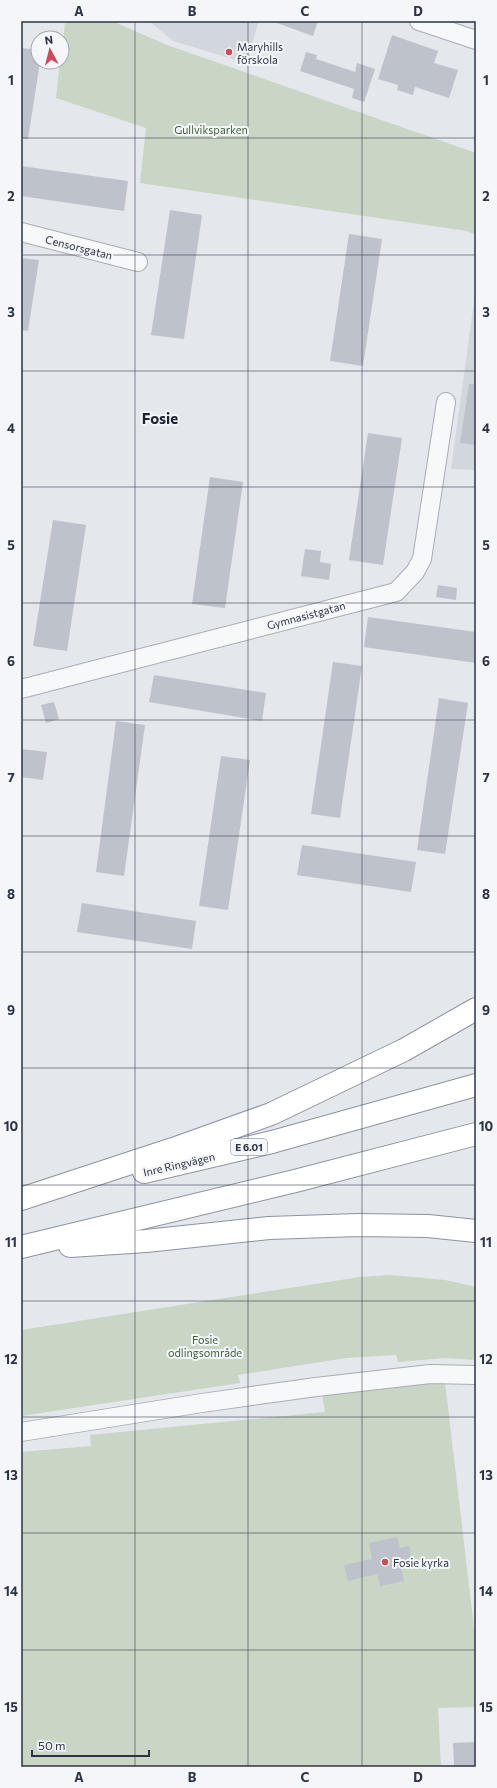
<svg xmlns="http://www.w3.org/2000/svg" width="497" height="1788" font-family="Commissioner,sans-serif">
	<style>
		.built { fill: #d2d6dd }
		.green { fill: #c9d5c5 }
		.building { fill: #bec2cb }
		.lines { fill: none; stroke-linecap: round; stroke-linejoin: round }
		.minor-casing { stroke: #a9adb6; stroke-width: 20 }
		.motorway-casing { stroke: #8c93a2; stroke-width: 24 }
		.minor { stroke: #f7f8fa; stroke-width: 18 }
		.motorway { stroke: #fff; stroke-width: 22 }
		.grid { fill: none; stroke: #2c3344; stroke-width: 1; stroke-opacity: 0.55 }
		.poi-dot { fill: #cc4d5a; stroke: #f4f6f9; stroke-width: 1.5 }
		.labels { text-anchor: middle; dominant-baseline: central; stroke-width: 4; stroke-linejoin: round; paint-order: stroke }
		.shield { fill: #f4f6f9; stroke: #686e7a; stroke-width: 1 }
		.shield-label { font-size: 10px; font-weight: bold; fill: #2c3344 }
		.poi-label { font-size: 11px; fill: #2c3344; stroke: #f4f6f9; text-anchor: start }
		.park-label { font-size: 11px; fill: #3f5f39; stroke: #f4f6f9 }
		.street-label { font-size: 11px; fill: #2c3344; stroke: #f4f6f9 }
		.district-label { font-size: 15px; font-weight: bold; fill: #1e2435; stroke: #f4f6f9 }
		.neatline { fill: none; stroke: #2c3344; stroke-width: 1.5 }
		.grid-label { font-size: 13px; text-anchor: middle; font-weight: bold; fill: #2c3344 }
	</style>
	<rect width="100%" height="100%" fill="#e4e7ec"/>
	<g class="built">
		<path d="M149,21H259L246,63L173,41Z"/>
		<path d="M476,287V470L451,469Z"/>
	</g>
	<g class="green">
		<path d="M65,21H112L167,45L476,153V235L467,231L140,183L146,128L56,98L60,62H62Z"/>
		<path d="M390,1275L445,1280L476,1287V1360L445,1358L398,1362L396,1355L346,1358L238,1375L240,1383L21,1416V1330L360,1277Z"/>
		<path d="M445,1382L476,1645V1707L438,1708L441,1767H21V1452L91,1446L90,1435L325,1412L322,1394Z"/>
	</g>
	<g class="building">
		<path d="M277,21H318L313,36L277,23Z"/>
		<path d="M392,35L438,51L434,63L458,70L449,98L415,87L413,95L397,90L398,85L378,79Z"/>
		<path d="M21,48L38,50V62H40L28,139H21Z"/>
		<path d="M306,52L317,55L316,59L355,72L357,63L375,69L364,102L352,98L354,89L300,71Z"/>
		<path d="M21,166L128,181L124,211L21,196Z"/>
		<path d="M170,210L202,215L184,339L151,335Z"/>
		<path d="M349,234L382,239L363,366L330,361Z"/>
		<path d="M21,258L39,260L28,331L21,330Z"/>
		<path d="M469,384H476V445L460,443Z"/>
		<path d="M368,433L402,438L383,565L349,560Z"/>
		<path d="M210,477L243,482L225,608L192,604Z"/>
		<path d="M53,520L86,525L67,651L33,646Z"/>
		<path d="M305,549L321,551L320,562L331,564L329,580L301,576Z"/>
		<path d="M438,585L457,588L456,600L436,597Z"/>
		<path d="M368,617L476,632V663L364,647Z"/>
		<path d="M333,662L362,666L340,818L311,814Z"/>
		<path d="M154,675L266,693L262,721L149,702Z"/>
		<path d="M439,698L468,703L445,854L417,850Z"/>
		<path d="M54,702L59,719L46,723L41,705Z"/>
		<path d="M116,721L145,725L124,876L96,872Z"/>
		<path d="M21,749L47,752L43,780L21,777Z"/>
		<path d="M221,756L250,760L228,910L199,906Z"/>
		<path d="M302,845L416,862L411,892L297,875Z"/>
		<path d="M82,903L196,921L192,949L77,932Z"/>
		<path d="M397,1537L400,1548L409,1546L413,1565L401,1568L404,1581L380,1586L377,1574L348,1581L344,1565L372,1559L369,1543Z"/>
		<path d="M476,1742V1765L454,1766L453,1743Z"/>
	</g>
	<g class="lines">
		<g class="minor-casing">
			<g id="minor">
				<path d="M419,21L476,40"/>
				<path d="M21,232L138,262"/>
				<path d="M21,689L396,592L415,572L422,559L446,402"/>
				<path d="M21,1432L202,1403L316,1387L430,1374L476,1375"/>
			</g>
		</g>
		<g class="motorway-casing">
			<g id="motorway">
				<path d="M144,1172L272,1142L476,1085"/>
				<path d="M21,1199L173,1149L271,1114L404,1050L476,1009"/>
				<path d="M70,1246L146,1241L269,1228L358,1225L428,1226L476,1231"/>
				<path d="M21,1247L295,1181L476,1134"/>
			</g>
		</g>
		<use href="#minor" class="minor"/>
		<use href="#motorway" class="motorway"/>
	</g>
	<path class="grid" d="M135,21V1767M248,21V1767M362,21V1767M21,138H476M21,255H476M21,371H476M21,487H476M21,603H476M21,720H476M21,836H476M21,952H476M21,1068H476M21,1185H476M21,1301H476M21,1417H476M21,1533H476M21,1650H476"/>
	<g class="poi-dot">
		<circle cx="229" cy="52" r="4"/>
		<circle cx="385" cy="1562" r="4"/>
	</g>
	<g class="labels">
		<rect class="shield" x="231" y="1139" width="36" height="16" rx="3"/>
		<g class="shield-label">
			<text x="249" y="1147">E 6.01</text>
		</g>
		<g class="poi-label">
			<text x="237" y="46">Maryhills<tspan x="237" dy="13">förskola</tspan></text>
			<text x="393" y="1562">Fosie kyrka</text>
		</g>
		<g class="park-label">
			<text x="211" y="129">Gullviksparken</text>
			<text x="205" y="1339">Fosie<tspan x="205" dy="13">odlingsområde</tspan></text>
		</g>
		<g class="street-label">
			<text transform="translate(79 247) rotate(14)">Censorsgatan</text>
			<text transform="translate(306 615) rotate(-15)">Gymnasistgatan</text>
			<text transform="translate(179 1164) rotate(-13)">Inre Ringvägen</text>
		</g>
		<g class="district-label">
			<text x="160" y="418">Fosie</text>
		</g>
	</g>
	<rect width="497" height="1788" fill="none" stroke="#f4f6f9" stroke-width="44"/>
	<g transform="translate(50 50) rotate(353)"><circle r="19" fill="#f4f6f9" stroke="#a4a8b1"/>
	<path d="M0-3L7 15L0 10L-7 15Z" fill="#cc4d5a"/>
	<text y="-6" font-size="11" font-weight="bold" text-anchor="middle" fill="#2c3344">N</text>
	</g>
	<path d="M32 1750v6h117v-6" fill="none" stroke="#2c3344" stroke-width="2"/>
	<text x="38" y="1750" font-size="12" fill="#2c3344" stroke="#f4f6f9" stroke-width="3" paint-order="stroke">50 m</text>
	<rect x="22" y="22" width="453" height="1744" class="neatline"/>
	<g class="grid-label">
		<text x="79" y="16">A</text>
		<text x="192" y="16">B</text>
		<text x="305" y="16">C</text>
		<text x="418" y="16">D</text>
		<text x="11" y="85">1</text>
		<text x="486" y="85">1</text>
		<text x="11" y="201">2</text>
		<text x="486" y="201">2</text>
		<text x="11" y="317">3</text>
		<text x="486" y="317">3</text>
		<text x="11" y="433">4</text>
		<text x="486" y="433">4</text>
		<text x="11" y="550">5</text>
		<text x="486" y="550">5</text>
		<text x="11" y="666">6</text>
		<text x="486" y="666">6</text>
		<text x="11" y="782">7</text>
		<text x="486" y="782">7</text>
		<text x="11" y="899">8</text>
		<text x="486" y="899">8</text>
		<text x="11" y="1015">9</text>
		<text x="486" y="1015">9</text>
		<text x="11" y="1131">10</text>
		<text x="486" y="1131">10</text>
		<text x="11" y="1247">11</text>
		<text x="486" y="1247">11</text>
		<text x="11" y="1364">12</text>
		<text x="486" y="1364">12</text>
		<text x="11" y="1480">13</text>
		<text x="486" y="1480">13</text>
		<text x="11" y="1596">14</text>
		<text x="486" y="1596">14</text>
		<text x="11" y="1712">15</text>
		<text x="486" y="1712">15</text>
		<text x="79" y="1782">A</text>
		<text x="192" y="1782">B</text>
		<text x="305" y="1782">C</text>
		<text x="418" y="1782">D</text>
	</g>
</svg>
